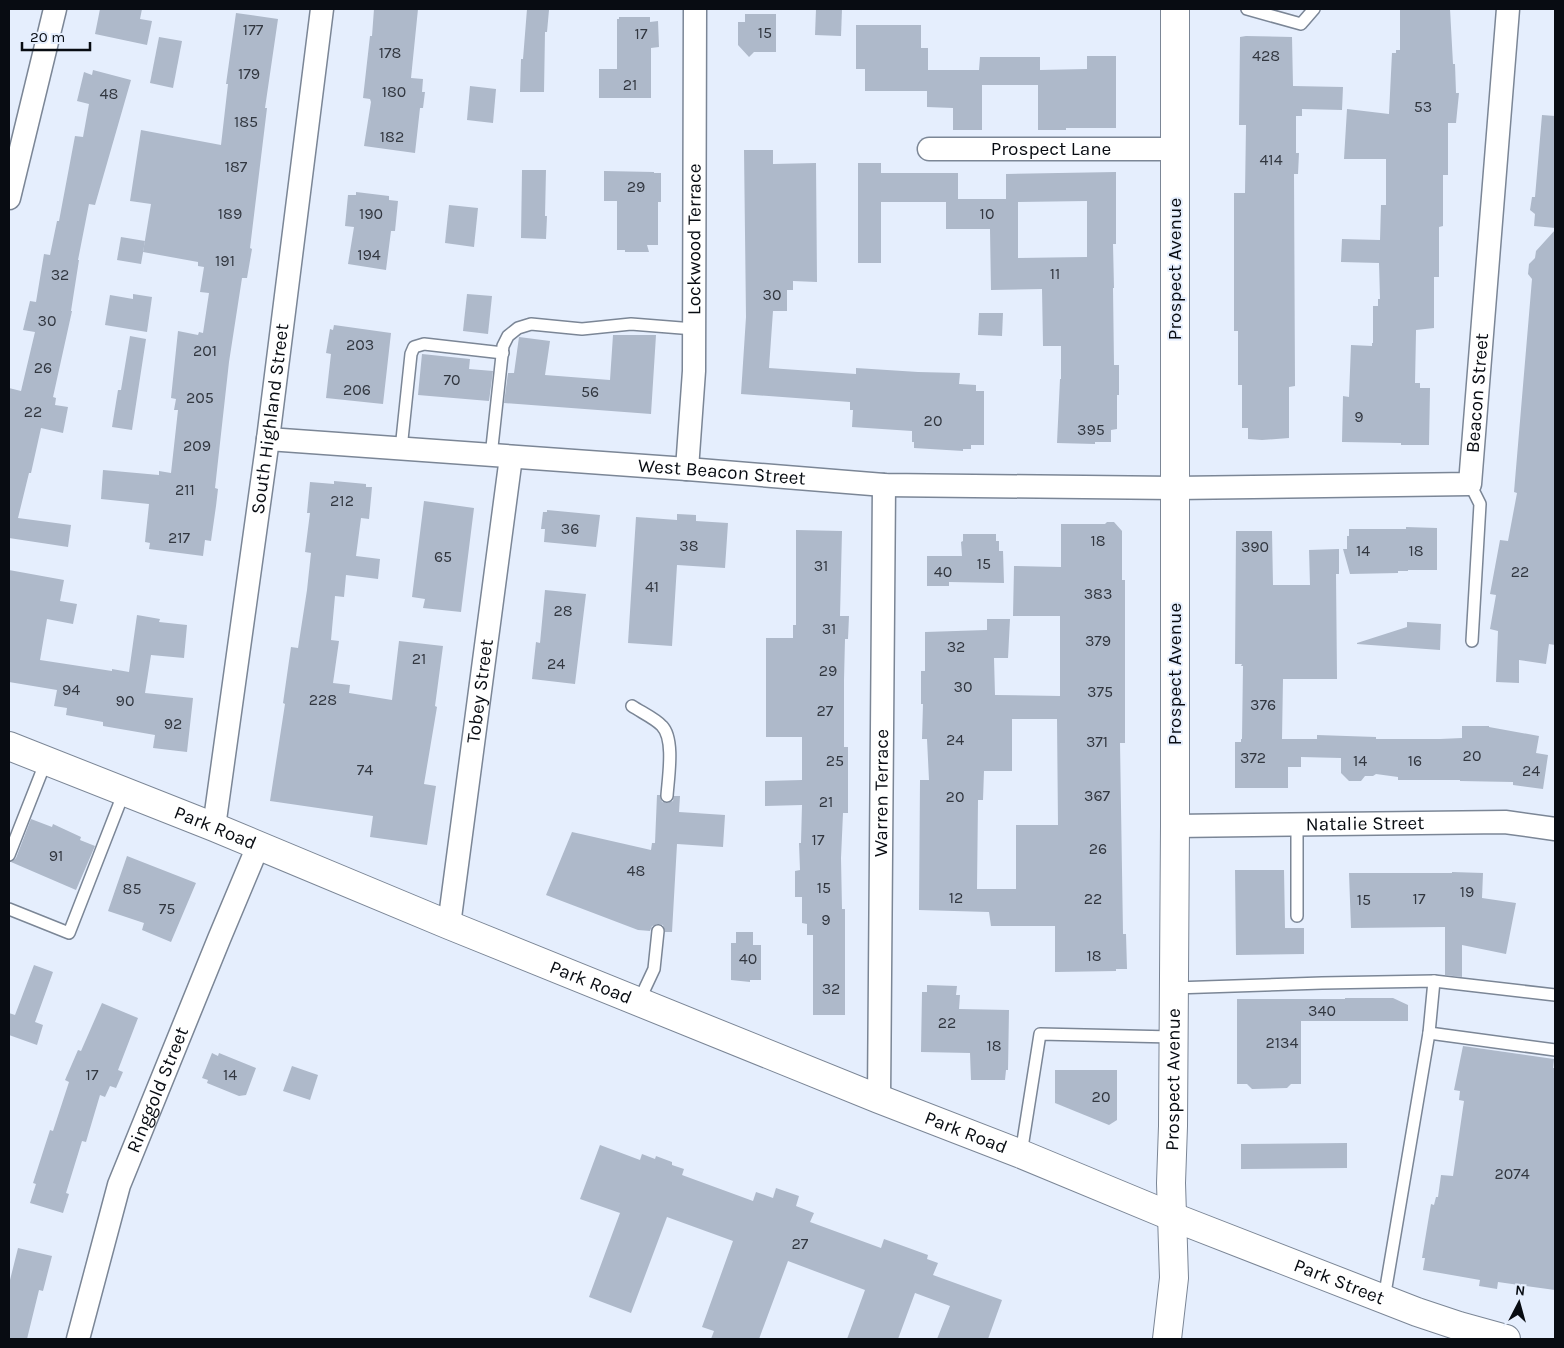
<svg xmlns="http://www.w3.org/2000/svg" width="1564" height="1348" font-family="Karla,sans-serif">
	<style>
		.building { fill: #aeb9ca; fill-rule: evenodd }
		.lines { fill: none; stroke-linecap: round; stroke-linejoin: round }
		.service-casing { stroke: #7b8696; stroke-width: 14 }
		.minor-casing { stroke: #7b8696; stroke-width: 25 }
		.secondary-casing { stroke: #7b8696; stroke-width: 30 }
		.service { stroke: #fff; stroke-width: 11 }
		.minor { stroke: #fff; stroke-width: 22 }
		.secondary { stroke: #fff; stroke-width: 28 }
		.labels { text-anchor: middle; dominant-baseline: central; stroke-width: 4; stroke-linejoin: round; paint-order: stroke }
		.number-label { font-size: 16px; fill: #323740 }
		.street-label { font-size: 19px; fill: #080c12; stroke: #e5eefd }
	</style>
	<rect width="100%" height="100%" fill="#e5eefd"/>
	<g class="building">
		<path d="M100,9H142L140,19L152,21L147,45L95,34Z"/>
		<path d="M374,9H418L411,78L423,79L422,92H425L423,108H420L415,153L364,146L371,102L370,99L363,98L370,36H372Z"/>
		<path d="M527,9L549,10L547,32H545L544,92H520L521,59H523Z"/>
		<path d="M816,9H842L841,36L815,35Z"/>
		<path d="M1400,9H1450L1453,64H1455L1456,93H1459L1456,123H1448V175H1443V226L1439,227V277H1434V328L1416,330V332L1415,383H1420V388H1430L1429,445H1401V443L1342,442L1343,396L1349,397L1351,345L1372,346V343H1373V306H1378V299H1380L1379,263L1341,262L1342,239L1380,240L1381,205H1386V159H1344L1347,109L1389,114L1392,53H1396V50H1400Z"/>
		<path d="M236,13L278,19L265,108H267L250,248L252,249L247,278H242L229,362L215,488L218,489L216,506L211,541L205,540L203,556L149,549L150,543L145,542L149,504L101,499L103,470L159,475V471L171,473L178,410H174L176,399L171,398L178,331L198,335L199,332L203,333L209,293L200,292L204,267L198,266V262L143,252L151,204L130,201L141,130L221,145L228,84H226Z"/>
		<path d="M745,14H776V52H754L749,57L738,45V22H745Z"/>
		<path d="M619,17H650V22L658,21L659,47L651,48V98H599V69H617V19H619Z"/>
		<path d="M856,25H921V48H928V70H979L980,57H1040V70L1087,69V56H1116V128H1066V130H1038V85H982V130H953V108L927,107V91H865V69H856Z"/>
		<path d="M1246,36L1292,37L1293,86L1343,87L1342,110L1302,109V116H1296V153H1299L1298,174H1294L1295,386L1289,387V438L1262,440L1248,439V428H1242V385H1238V331H1234V193H1245L1246,125H1239L1240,37Z"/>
		<path d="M159,37L182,41L173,88L150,83Z"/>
		<path d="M93,70L131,80L95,205L89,204L78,260H79L71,311H72L53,397L56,398L55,405L68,407L63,433L41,428L31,473H29L18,518L71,525L68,547L9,538V388L21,391L35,332L23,330L30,301L36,302L44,254L50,255L57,221H59L75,136L83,137L89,104L77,101L84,72L92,75Z"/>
		<path d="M470,86L496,89L493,123L467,120Z"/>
		<path d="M1542,115L1555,116V228L1534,226L1535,214L1530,210L1532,197H1535Z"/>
		<path d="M744,150H773V164L816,163L817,282L793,281V290H787V311H773L769,368L856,374V368L918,372L960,373L959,384L976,385V391H984V445H971V449H963V451L914,448V442H912V431L852,427L853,410H850V402L741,394L746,317Z"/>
		<path d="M858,163H881V173H958V199H1006V174L1116,172V244H1113L1114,288H1113L1114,365H1119V395H1117V429L1111,430V442H1095V444L1057,443L1060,379H1061V346H1043L1042,289L991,290L990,229H946V202H881V263H858ZM1087,201V257L1018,258V202Z"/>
		<path d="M522,170H546L545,216H547L546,239L521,238Z"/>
		<path d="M604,171L654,172V173H661V202H658V245H647L649,252H625V250H617V201H604Z"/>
		<path d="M356,192L389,196V200L398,201L395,231H391L386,270L348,264L354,227L345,226L348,195H356Z"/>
		<path d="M449,205L478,208L474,247L445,243Z"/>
		<path d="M1555,230V645L1549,644L1546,664L1519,660V683L1496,682L1498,631L1490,629L1496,595L1490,594L1500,540L1508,541L1517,493L1514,492L1532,279L1528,274L1529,264L1535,258L1536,251Z"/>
		<path d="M121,237L145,241L141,264L117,260Z"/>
		<path d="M133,294L152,297L147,332L105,325L110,295L133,299Z"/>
		<path d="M467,294L492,296L488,334L463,331Z"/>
		<path d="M979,313H1003L1002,336L978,335Z"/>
		<path d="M334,325L391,333L383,404L326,398L331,354L326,353L330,329L333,330Z"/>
		<path d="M613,335H656L651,414L504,403L508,373H514L519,337L550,341L545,375L610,380Z"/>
		<path d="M130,336L146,339L132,430L112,427L118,390H121Z"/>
		<path d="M422,354L470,359L469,369L493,371L489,401L418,395Z"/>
		<path d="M334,481L366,484V487H372L369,519L361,518L356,556L380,559L378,579L346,575L344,597L335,596L331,640L339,641L333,683L350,685L349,693L392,700L399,641L443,646L435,706L437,707L424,784L436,786L427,845L370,837L373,816L270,801L285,704L283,703L291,647L298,648L307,590L311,553L305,552L310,513H307L310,482L334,484Z"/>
		<path d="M424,501L474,508L461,612L423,608L425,599L412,597Z"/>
		<path d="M547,510L600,515L596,547L544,542L545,529H541L543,512H547Z"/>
		<path d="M677,514L696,515V521L728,523L725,568L677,565L672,646L628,643L636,517L677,520Z"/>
		<path d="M1107,522H1114L1122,531V580H1125V743H1120L1123,934H1126L1127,969H1116V971L1055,972V926H991L989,912L919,910L920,780H929L927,739H922L923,704H921V671H925V632L987,630V619H1010L1008,658H994L995,695L1060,696V616H1013L1014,566L1061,567V524H1105ZM1012,719H1057L1058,825H1016V889H977L978,800H983L984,771H1012Z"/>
		<path d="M1406,527L1437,528V570H1408V571H1398V573L1350,574L1343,549H1347V536H1349V529H1406Z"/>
		<path d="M796,530L842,531L840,616H849L848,639H845L844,680V747H848V813H843L841,858L842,909H845V1015H813V935H807V924L802,923V897H795V871L800,870L799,843H801L802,805L765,806V781L802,780V737H766V638H793V625H796Z"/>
		<path d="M1236,531H1272L1273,585H1310L1309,550L1339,549V574H1336L1337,679H1283L1282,739H1317V735L1376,737V739H1440L1462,738V726H1489V727L1539,736L1536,753L1548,755L1543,789L1513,785V782L1460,781V780H1398V777L1376,774L1373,776H1365L1361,781H1349L1341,773V758L1301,757V767H1288V788H1235V742H1241V739H1242L1243,666H1241L1242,664H1235Z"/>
		<path d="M963,534H996V541H999V551H1003L1004,583L949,582V586H927V556H962L961,542L963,541Z"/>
		<path d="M9,570L64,580L60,601L77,604L73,624L47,619L40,660L112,671V669L129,672L137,615L160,619L159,622L187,625L184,658L151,655L145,693L193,698L187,752L153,748L155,735L103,726V722L66,715L67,708L54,706L57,690L9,682Z"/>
		<path d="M545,590L586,594L575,684L532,679L536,642L540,643Z"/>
		<path d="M1407,622L1441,624L1440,650L1357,644V643L1407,627Z"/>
		<path d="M657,795H660L662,802L667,803L673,801L674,796H680L679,812L725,815L723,847L677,844L672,932H665L663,925L658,924L652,926L650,931L638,930L546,895L572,832L651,850L652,843H655Z"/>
		<path d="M31,819L52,827L53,824L81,837L80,840L95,846L76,890L11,862L16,858Z"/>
		<path d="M127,856L196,883L171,942L142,930L144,923L108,911Z"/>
		<path d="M1235,870H1284L1285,928H1304V954L1236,955Z"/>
		<path d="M1452,872L1483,873L1482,898L1516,903L1506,954L1462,945V977L1445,975V927L1351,928L1349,873H1452Z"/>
		<path d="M736,932H753V945H761V980H750V982L731,980V943H736Z"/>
		<path d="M34,965L53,972L35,1022L43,1025L37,1045L9,1035V1013L15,1015Z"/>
		<path d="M927,985L957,986L956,995H960L959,1009L1009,1010L1008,1070H1006L1005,1080H971L970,1053L921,1052L922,992H927Z"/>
		<path d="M1345,998H1393L1408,1005V1021H1301V1084H1291L1287,1088L1252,1089L1247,1084H1237V999H1345Z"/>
		<path d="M102,1003L138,1018L118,1070L123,1072L116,1088L110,1086L105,1097L100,1095L86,1142L82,1141L66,1193L69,1194L63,1213L30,1203L36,1184L33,1183L50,1130L53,1131L69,1082L65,1080L78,1050L81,1051Z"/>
		<path d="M1463,1046L1554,1059L1553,1068H1555V1290L1498,1282L1497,1289L1479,1286L1480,1280L1423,1270L1425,1258H1422L1431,1204L1434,1205L1436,1197H1438L1441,1175L1453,1176L1464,1101L1459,1100L1460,1091L1454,1090Z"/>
		<path d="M212,1053L218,1056L219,1053L256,1068L246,1095L239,1096L207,1083L208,1080L202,1078Z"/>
		<path d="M292,1066L318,1075L310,1100L283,1091Z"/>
		<path d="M1055,1070H1117V1120L1109,1125L1055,1103Z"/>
		<path d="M1347,1143V1168L1241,1169V1144Z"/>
		<path d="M600,1145L640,1160L642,1154L655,1159L656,1156L672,1162V1165L684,1169L682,1175L753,1201L756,1192L773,1198L776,1188L799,1196L796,1206L814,1213L810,1222L881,1248L884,1239L928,1255L927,1259L938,1263L933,1275L1002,1300L988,1339H937L950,1306L915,1293L898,1339H847L865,1290L788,1261L759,1339H711L714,1331L702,1327L733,1241L667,1217L631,1313L589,1297L620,1213L580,1199Z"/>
		<path d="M18,1248L52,1256L43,1291L39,1290L27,1339H9V1284Z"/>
	</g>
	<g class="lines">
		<g class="service-casing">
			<g id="service">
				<path d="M1247,9L1301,24L1314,9"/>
				<path d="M401,449L411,354L414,347L424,344L503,353"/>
				<path d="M491,456L503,346L508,336L518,328L531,324L582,329L631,324L694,329"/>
				<path d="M1470,484L1480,504L1472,641"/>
				<path d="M632,706C641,712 656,719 662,726C675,739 668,779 667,796"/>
				<path d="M9,855L46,761"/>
				<path d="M9,909L69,933L124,792"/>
				<path d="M1297,916V824"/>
				<path d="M1174,988L1322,983L1434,981L1555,995"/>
				<path d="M639,1001L654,969L658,931"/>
				<path d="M1429,1033L1555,1050"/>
				<path d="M1021,1154L1040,1034L1173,1037"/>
				<path d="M1384,1299L1429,1033L1434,981"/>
			</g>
		</g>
		<g class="minor-casing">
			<g id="minor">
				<path id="s1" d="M929,149H1176"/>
				<path d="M9,198L55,9"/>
				<path id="s2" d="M268,439L687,469L884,485L1175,488L1470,484L1508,9"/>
				<path id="s3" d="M687,469L694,371L695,9"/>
				<path id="s4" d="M1175,826L1505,822L1555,829"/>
				<path id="s5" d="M214,827L268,439L322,9"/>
				<path id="s6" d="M449,925L511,457"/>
				<path id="s7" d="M879,1099L884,485"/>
				<path id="s8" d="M78,1339L119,1185L219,939L258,846"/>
			</g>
		</g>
		<g class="secondary-casing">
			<g id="secondary">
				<path id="s9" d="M9,746L214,827L449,925L879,1099L1021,1154L1173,1217L1417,1312L1459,1326L1506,1339"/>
				<path id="s10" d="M1167,1339L1174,1278L1171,1183L1173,1126L1175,826V9"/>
			</g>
		</g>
		<use href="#service" class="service"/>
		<use href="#minor" class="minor"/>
		<use href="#secondary" class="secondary"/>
	</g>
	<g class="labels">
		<g class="number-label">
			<text x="253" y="29">177</text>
			<text x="765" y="32">15</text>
			<text x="641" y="33">17</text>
			<text x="390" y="52">178</text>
			<text x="1266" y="55">428</text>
			<text x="249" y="73">179</text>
			<text x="630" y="84">21</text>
			<text x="394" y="91">180</text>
			<text x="109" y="93">48</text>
			<text x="1423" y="106">53</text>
			<text x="246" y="121">185</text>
			<text x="392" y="136">182</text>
			<text x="1271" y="159">414</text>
			<text x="236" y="166">187</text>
			<text x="636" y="186">29</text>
			<text x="230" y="213">189</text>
			<text x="371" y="213">190</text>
			<text x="987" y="213">10</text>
			<text x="369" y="254">194</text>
			<text x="225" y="260">191</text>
			<text x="1055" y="273">11</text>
			<text x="60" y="274">32</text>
			<text x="772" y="294">30</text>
			<text x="47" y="320">30</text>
			<text x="360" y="344">203</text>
			<text x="205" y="350">201</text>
			<text x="43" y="367">26</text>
			<text x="452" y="379">70</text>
			<text x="357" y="389">206</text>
			<text x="590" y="391">56</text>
			<text x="200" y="397">205</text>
			<text x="33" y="411">22</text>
			<text x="1359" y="416">9</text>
			<text x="933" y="420">20</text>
			<text x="1091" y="429">395</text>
			<text x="197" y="445">209</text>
			<text x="185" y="489">211</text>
			<text x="342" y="500">212</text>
			<text x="570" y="528">36</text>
			<text x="179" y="537">217</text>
			<text x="1098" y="540">18</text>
			<text x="689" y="545">38</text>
			<text x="1255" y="546">390</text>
			<text x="1363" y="550">14</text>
			<text x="1416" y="550">18</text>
			<text x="443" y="556">65</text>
			<text x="984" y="563">15</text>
			<text x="821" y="565">31</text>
			<text x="943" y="571">40</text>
			<text x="1520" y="571">22</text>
			<text x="652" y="586">41</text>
			<text x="1098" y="593">383</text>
			<text x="563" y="610">28</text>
			<text x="829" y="628">31</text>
			<text x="1098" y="640">379</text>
			<text x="956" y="646">32</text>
			<text x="419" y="658">21</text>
			<text x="556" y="663">24</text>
			<text x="828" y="670">29</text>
			<text x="963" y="686">30</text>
			<text x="71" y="689">94</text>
			<text x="1100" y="691">375</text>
			<text x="323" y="699">228</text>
			<text x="125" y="700">90</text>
			<text x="1263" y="704">376</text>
			<text x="825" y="710">27</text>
			<text x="173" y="723">92</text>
			<text x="955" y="739">24</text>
			<text x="1097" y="741">371</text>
			<text x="1472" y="755">20</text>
			<text x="1253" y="757">372</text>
			<text x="835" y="760">25</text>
			<text x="1360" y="760">14</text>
			<text x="1415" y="760">16</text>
			<text x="365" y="769">74</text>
			<text x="1531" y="770">24</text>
			<text x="1097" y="795">367</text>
			<text x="955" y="796">20</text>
			<text x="826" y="801">21</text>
			<text x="818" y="839">17</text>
			<text x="1098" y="848">26</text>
			<text x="56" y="855">91</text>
			<text x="636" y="870">48</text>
			<text x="824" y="887">15</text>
			<text x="132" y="888">85</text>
			<text x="1467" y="891">19</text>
			<text x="956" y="897">12</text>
			<text x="1093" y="898">22</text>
			<text x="1419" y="898">17</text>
			<text x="1364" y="899">15</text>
			<text x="167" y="908">75</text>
			<text x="826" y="919">9</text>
			<text x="1094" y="955">18</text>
			<text x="748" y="958">40</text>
			<text x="831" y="988">32</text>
			<text x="1322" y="1010">340</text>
			<text x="947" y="1022">22</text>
			<text x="1282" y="1042">2134</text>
			<text x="994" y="1045">18</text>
			<text x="92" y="1074">17</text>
			<text x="230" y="1074">14</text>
			<text x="1101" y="1096">20</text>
			<text x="1512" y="1173">2074</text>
			<text x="800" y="1243">27</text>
		</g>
		<g class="street-label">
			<text stroke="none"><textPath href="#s1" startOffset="122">Prospect Lane</textPath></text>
			<text stroke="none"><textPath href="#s3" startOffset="230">Lockwood Terrace</textPath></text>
			<text transform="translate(1175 269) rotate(-90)">Prospect Avenue</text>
			<text stroke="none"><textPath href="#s2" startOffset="1295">Beacon Street</textPath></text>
			<text stroke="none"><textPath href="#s5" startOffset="412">South Highland Street</textPath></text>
			<text stroke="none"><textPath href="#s2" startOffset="455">West Beacon Street</textPath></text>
			<text transform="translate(1175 674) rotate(-90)">Prospect Avenue</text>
			<text stroke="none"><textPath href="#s6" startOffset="236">Tobey Street</textPath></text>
			<text stroke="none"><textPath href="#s7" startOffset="306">Warren Terrace</textPath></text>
			<text stroke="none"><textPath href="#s4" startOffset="190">Natalie Street</textPath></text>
			<text stroke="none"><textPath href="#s9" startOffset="222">Park Road</textPath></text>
			<text stroke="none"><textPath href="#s9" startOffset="628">Park Road</textPath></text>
			<text stroke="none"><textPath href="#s10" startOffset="260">Prospect Avenue</textPath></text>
			<text stroke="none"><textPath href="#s8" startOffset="262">Ringgold Street</textPath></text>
			<text stroke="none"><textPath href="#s9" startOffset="1032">Park Road</textPath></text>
			<text stroke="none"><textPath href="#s9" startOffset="1434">Park Street</textPath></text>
		</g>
	</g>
	<rect width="1564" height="1348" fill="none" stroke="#080c12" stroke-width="20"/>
	<g transform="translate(1519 1303) rotate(6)" stroke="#e5eefd" stroke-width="4" paint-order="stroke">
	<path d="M0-4L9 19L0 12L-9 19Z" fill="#080c12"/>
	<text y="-8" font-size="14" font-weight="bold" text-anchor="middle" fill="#080c12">N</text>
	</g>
	<path d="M22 42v8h68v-8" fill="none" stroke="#080c12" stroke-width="2.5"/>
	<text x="30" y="42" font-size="15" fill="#080c12" stroke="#e5eefd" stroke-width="4" paint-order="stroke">20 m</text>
</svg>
